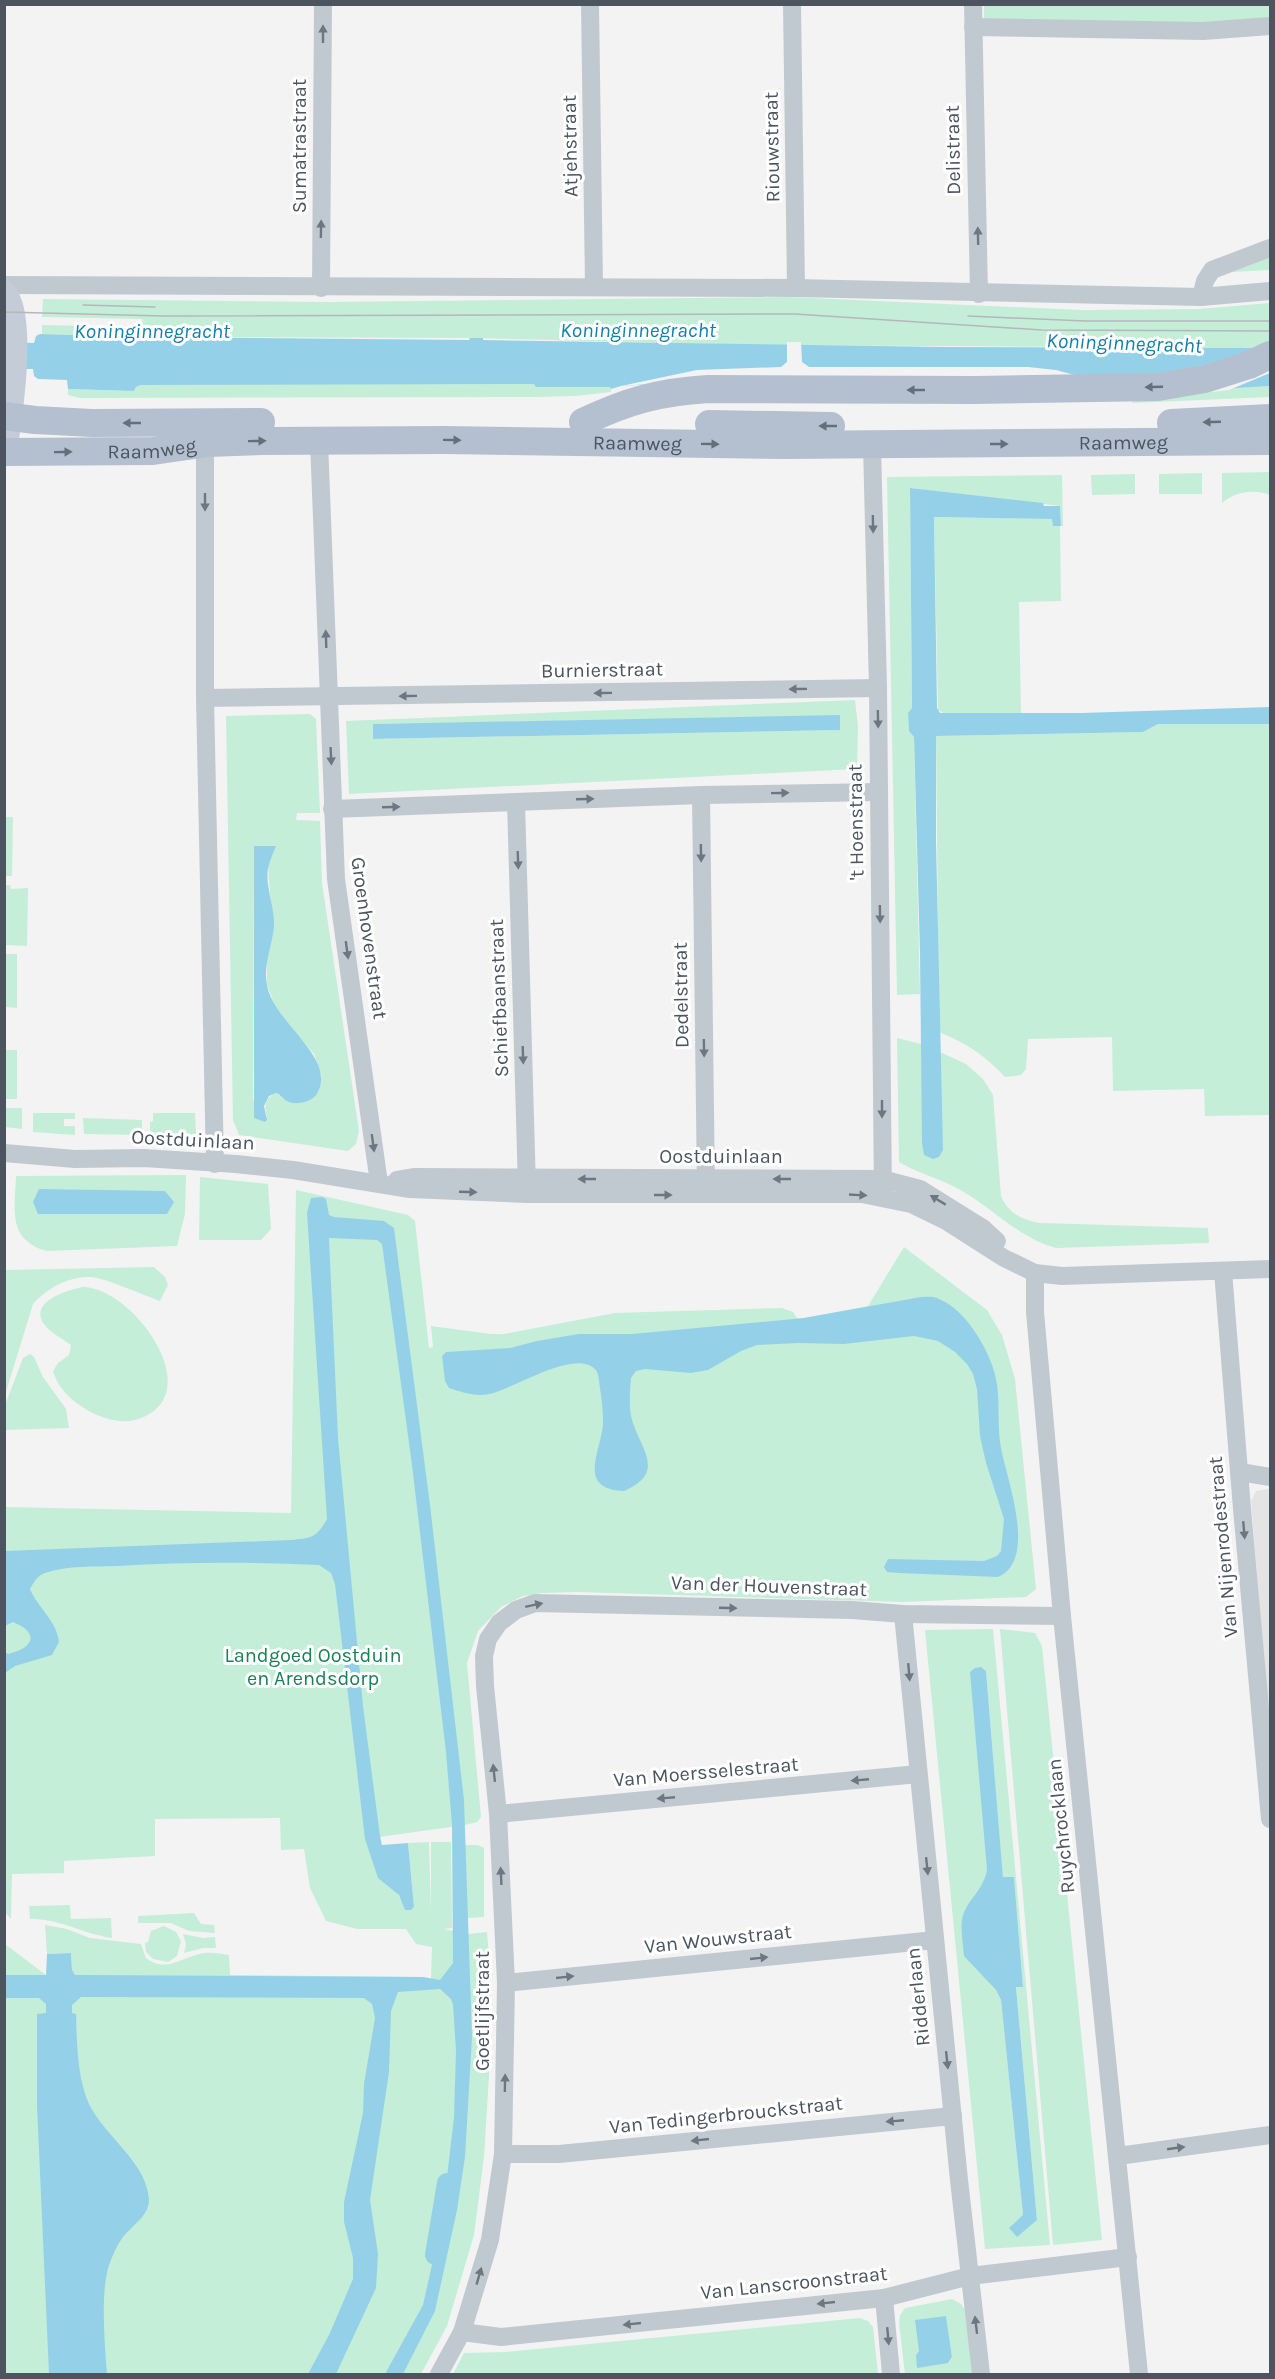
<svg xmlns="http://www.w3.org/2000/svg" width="1275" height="2379" font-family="Karla,sans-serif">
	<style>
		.education { fill: #e5e4e4 }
		.green { fill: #c4eed8; fill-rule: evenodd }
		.water { fill: #94d1e9 }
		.pier { fill: #f4f3f3 }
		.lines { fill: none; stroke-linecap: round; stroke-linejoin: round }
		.canal { stroke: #94d1e9; stroke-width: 20 }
		.minor { stroke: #c1c9d0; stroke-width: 18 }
		.secondary { stroke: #c4ccd8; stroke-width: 26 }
		.primary { stroke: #b4c0cf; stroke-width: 28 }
		.tram { stroke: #b5b7bc; stroke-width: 1.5 }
		.oneway { fill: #6e7781 }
		.oneway2 { fill: #656f7b }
		.labels { text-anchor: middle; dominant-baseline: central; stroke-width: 6; stroke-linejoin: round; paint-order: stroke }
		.street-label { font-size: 20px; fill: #4b545f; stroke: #fff }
		.park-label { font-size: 20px; fill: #1c8055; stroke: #fff }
		.water-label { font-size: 21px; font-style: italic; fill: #137faa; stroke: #fff }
	</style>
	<rect width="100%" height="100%" fill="#f4f3f3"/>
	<path class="education" d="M1268,1489L1270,1490V1737L1251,1501L1256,1491Z"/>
	<g class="green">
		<path d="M984,5H1270V26L984,28Z"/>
		<path d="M1270,257V270L1232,272Z"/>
		<path d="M789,297L1083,310L1199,309L1270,303V348L766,345L470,338L137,337L42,334V325L143,327L142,319L42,317L43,299L325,302Z"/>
		<path d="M356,383L534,384L537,387H611V392L575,396L538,397L80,398L68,395V389L134,391L136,387L141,385Z"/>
		<path d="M1270,386V397L1132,403L1136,393Z"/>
		<path d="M1270,472V495C1254,489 1236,491 1222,503V473Z"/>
		<path d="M1202,473V494H1159V474Z"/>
		<path d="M1135,474V494L1092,495L1091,475Z"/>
		<path d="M1062,475L1063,526H1061L1060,506L910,488L912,708L908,713L909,730L914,737L920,994L897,995L887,477Z"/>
		<path d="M934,517L1053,519V526H1060L1061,601L1019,602L1021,713L945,714L938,710Z"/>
		<path d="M855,700L858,726L857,769L349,794L346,721ZM840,716V730L374,739V724Z"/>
		<path d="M310,714L316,719L320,813H297L296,820L320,821L322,883L359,1131L356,1144L348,1151L239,1135L233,1120L226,716ZM254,846L275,847L268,867L273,934L267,958V985L277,1011L314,1054L322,1077L287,1101L276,1093C263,1099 265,1107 267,1119L253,1100Z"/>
		<path d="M1158,724H1270V1115L1205,1116L1204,1089L1113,1091L1112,1037L1028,1039L1026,1069L1021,1075L1005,1077C986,1056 966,1043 939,1032L936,736L1143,732Z"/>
		<path d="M4,817H13L12,876H5Z"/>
		<path d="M5,885H10L11,889L28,888L27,946L5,945Z"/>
		<path d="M5,954H17V1008L6,1007Z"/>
		<path d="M897,1038L921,1044L924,1155L940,1094V1052L966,1064L983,1079L993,1095L1001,1196C1008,1213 1022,1220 1040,1223L1208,1228L1209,1243L1056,1248C1019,1238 995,1210 962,1191C942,1179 919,1174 899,1162Z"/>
		<rect x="5" y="1050" width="12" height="49"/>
		<path d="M4,1108H22V1129L5,1127Z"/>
		<path d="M33,1113H75V1119H64V1126H75V1135L33,1132Z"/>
		<path d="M153,1113H195L196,1135H150V1122L153,1121Z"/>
		<path d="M83,1118L142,1120V1135L84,1134Z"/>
		<path d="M186,1175L185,1214L177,1246L47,1251C7,1240 15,1209 16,1176Z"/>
		<path d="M200,1177L268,1184L271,1229L261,1240H199Z"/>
		<path d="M296,1190L408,1215L415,1221L429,1348L433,1347L431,1326L491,1334H504L615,1313L782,1308L793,1312L797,1318H804L868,1306L904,1247L987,1310L1002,1335L1015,1379L1036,1589L1026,1597L903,1602L579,1592L542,1593L523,1596L501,1607L478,1631L467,1663L481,1817L477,1822L465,1825L365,1839L393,1889L399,1895L406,1910H411L414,1907L408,1843L429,1842L431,1914V1842H451L452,1928L444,1929L468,1934L487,1932L491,1981L489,2076L484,2157L474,2235L447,2326L421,2374H5V1944L46,1975L72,1970L71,1953L47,1954L45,1925L67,1929L90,1938L141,1944L146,1958C167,1974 182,1956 205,1953C213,1952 221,1954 229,1955L230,1975L423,1977L431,1979L432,1947L416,1944L406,1929H357L326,1921L310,1888L304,1849L281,1850L280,1818L155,1819V1856L64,1861V1873L12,1874L11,1919L4,1911L5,1507L291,1513Z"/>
		<path d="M154,1267L165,1277L168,1285L160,1301C146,1296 103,1277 90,1277C69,1276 46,1289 33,1304L5,1395V1270Z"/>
		<path d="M83,1287C131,1287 205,1387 146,1416C130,1424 113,1422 97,1415C78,1406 59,1392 53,1371L58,1363L69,1355L71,1345C63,1339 49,1332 44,1324C29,1301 68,1290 83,1287Z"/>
		<path d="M30,1354L34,1357L43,1377L66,1409L69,1428L5,1430V1405L23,1358Z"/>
		<path d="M993,1629L1050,2245L985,2249L925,1630ZM980,1667L986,1671L1003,1878L1014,1877L1023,1987H1016L1037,2220L1023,2215L1001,2000L996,1990L986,1979L965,1909L984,1883L987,1870Z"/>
		<path d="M1000,1629L1035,1633L1042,1646L1102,2240L1053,2245Z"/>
		<path d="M464,1845H478L484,1848V1917L467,1918Z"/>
		<path d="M70,1905L71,1919L111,1918L112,1938C83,1934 59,1918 30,1919L29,1906Z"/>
		<path d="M194,1913L201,1924L214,1925L215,1933L189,1931L171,1923H138V1916Z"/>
		<path d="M164,1926L176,1932L181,1941L177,1956L168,1962L153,1959L146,1952L145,1943L148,1942L151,1931Z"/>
		<path d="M183,1934L203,1938L215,1937L216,1948H203L184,1953L186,1944Z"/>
		<path d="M952,2299L961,2304L966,2311L973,2374H905L899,2323L900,2315L905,2308ZM946,2316L952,2358L948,2363L916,2355Z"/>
		<path d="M860,2318L868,2321L873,2327L878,2374H453L464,2353L506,2352Z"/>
	</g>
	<g class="water">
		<path d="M40,334L137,337L469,340L470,338H483V340L945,347L1270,348V386L1202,390L690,382L621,386L611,389L610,387H536L534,384L141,385L136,387L134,391L68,389L67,380L38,379L34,376L33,369H5V342L34,343L36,336Z"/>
		<path d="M910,488L1034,502L1043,503L1044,506H1060L1061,526H1053L1052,519L934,517L937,708L940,713H1081L1270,707V724H1158L1143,732L936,736V841L943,1150L939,1157L933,1159L924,1155L922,1143L920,953L914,737L909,731L908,713L912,708Z"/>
		<path d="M840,715V730L373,739V724Z"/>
		<path d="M254,846H276C273,853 270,861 268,868C265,887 275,907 274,927C272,947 263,965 267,985C273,1023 340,1059 316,1095C311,1102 295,1106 287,1101C283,1099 281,1095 276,1093L269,1096L264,1106L267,1120L265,1122L254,1118Z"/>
		<path d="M39,1189L165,1191L174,1202L167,1214H38L33,1202Z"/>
		<path d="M322,1197L326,1199L329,1215L334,1217L384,1221L394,1228L430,1505L464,1800L472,2037L465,2157L457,2210L435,2311L403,2374H385L423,2305L442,2220L454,2117L456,2051L453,2005L451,1999L440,1989L398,1992L391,2011L389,2072L370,2200L378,2254L376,2288L336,2374H308L329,2335L353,2279V2258L344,2222V2202L363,2113L364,2084L375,2018L372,2004L364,1998L81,1997L72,2005V2013L76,2014C77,2043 77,2077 89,2104C105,2137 147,2162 149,2200C149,2217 129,2227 121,2240C116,2247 112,2257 109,2265C100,2293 105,2345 107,2374H49L37,2106V2014L46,2013V2004L39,1998H5V1975H46L47,1954L71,1953L72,1970L75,1975H87L423,1977L440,1980L453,1963L452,1825L446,1752L412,1465L382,1244L377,1240L329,1238L338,1438L363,1706L380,1836L382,1845L408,1843L414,1907L411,1910H405L399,1895L378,1878L365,1839L335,1584L331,1573L319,1565C252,1562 185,1562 118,1566C94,1567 68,1565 45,1573C37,1576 34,1582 30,1589C38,1608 57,1621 59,1642L52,1655L15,1666L5,1673V1652L8,1654C34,1648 40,1633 13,1622L5,1626V1551L291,1540C312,1538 316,1538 327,1519L307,1213L311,1198Z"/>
		<path d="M921,1297C927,1297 934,1296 939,1299C967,1310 993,1355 997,1384C1000,1405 997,1427 1001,1448C1007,1480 1038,1560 998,1577L899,1573L887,1572L884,1567L888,1559L984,1561L997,1556L1001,1551L1004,1519L986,1463L980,1436L977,1389L973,1374L967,1364L955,1352L938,1341L914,1336L844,1344L798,1343L757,1345L741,1351L708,1370L691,1373L645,1369L636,1371L631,1378C630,1390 629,1404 631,1416C638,1447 669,1472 624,1491C576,1489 601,1452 603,1424C603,1412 602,1400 600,1388C599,1382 599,1375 596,1370C576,1347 514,1389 489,1394C475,1397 462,1392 449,1388L445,1381L442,1356L446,1352L510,1348L537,1341L579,1334H632L804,1318Z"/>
		<path d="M981,1667L986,1671L1003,1877H1014L1023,1987H1016L1037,2220L1017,2237L1009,2228L1023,2215L1001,2000L996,1990L964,1956C963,1941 958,1921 966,1908C975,1893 983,1888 987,1870L970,1672L975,1668Z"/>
		<path d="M946,2316L952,2357L948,2363L917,2368L916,2355L919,2351L915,2320Z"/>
	</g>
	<path class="pier" d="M787,342H801L802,362L809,367H1028L1056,370L1082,377H1164L1270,345V373L1229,390L1203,393L690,381L621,386L697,370L781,367L787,362Z"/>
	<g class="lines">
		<path class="canal" d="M435,2255L447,2183"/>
		<g class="minor">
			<path d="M590,4L594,287"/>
			<path d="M792,4L796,288"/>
			<path d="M973,4L979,294"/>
			<path d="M973,27L1203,31L1270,26"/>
			<path d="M4,285L796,288L1201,297L1270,291"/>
			<path d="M321,288L323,4"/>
			<path d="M1201,297L1205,281L1212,270L1270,248"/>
			<path d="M319,441L336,879L379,1183"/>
			<path d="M205,444V698L215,1164"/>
			<path d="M872,445L878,688L883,1198"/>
			<path d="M205,698L878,688"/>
			<path d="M701,795L706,1189"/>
			<path d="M516,802L527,1189"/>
			<path d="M332,809L701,795L879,792"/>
			<path d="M4,1153L75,1159L144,1158L236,1164L293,1170L410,1189L527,1194H862L911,1204L946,1221L1004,1258L1035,1273L1062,1276L1270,1269"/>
			<path d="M397,1180L415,1177L882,1179L920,1189L984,1229L997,1241"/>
			<path d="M1223,1271L1242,1509L1270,1819"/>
			<path d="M1035,1273V1312L1062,1616L1139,2374"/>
			<path d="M1240,1472L1270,1477"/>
			<path d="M903,1614L959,2180L981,2374"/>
			<path d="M498,1814L918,1774"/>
			<path d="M506,1983L935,1940"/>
			<path d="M503,2154H559L953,2116"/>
			<path d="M1118,2156L1270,2135"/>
			<path d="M884,2298L891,2374"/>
			<path d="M462,2332L501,2337L884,2298L970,2276L1128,2257"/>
			<path d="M439,2374L462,2332L490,2240L503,2154L506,1983L498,1814L485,1686L484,1656L488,1639L499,1623L516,1610L535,1603L852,1610L903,1614L1062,1616"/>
		</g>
		<path class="secondary" d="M4,294C25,316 9,420 4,451"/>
		<g class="primary">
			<path d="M4,416L35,420L92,423L261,422"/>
			<path d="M583,422C627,401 659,392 708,389L975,390L1158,387L1205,379L1249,365L1270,355"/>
			<path d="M1171,423L1270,418"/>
			<path d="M709,424L831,426"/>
			<path id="s1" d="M4,452L153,451L208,443L263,441L444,440L785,445L1270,441"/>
		</g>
		<g class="tram">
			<path d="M83,305L155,307"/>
			<path d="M4,312L163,316L795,314L1042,330L1270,331"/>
			<path d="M968,316L1085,321H1270"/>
		</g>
	</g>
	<defs><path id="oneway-solid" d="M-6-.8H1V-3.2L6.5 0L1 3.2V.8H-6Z" transform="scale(1.5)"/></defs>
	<g class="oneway">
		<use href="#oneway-solid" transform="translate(323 34) rotate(-90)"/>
		<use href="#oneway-solid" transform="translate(321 229) rotate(-89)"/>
		<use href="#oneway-solid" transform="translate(978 236) rotate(-91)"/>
		<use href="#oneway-solid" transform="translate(205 502) rotate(90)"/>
		<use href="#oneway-solid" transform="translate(873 524) rotate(89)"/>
		<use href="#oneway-solid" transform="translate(326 639) rotate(-92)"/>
		<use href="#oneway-solid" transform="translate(798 689) rotate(179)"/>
		<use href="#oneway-solid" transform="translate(603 693) rotate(179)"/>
		<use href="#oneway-solid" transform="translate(408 696) rotate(179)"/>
		<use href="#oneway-solid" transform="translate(878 719) rotate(89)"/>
		<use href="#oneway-solid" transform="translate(331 756) rotate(87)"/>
		<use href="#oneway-solid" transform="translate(780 793) rotate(-1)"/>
		<use href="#oneway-solid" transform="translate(585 799) rotate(-2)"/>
		<use href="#oneway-solid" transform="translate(391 807) rotate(-2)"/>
		<use href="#oneway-solid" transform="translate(701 853) rotate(89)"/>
		<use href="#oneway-solid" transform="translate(518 860) rotate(88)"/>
		<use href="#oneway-solid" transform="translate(880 914) rotate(89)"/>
		<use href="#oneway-solid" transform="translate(347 950) rotate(82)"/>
		<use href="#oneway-solid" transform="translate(704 1048) rotate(89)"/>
		<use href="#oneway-solid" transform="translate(523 1055) rotate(88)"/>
		<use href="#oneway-solid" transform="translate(882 1109) rotate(90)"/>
		<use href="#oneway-solid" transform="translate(373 1143) rotate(82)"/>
		<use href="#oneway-solid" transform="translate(587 1179) rotate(-180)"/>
		<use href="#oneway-solid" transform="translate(782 1179) rotate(-180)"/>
		<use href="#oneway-solid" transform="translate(468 1192) rotate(2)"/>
		<use href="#oneway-solid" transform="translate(663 1195)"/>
		<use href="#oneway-solid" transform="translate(858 1195) rotate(3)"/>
		<use href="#oneway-solid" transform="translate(938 1200) rotate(-149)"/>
		<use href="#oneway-solid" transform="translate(1244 1530) rotate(85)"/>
		<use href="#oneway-solid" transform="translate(534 1605) rotate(-12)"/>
		<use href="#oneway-solid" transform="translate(728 1608) rotate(2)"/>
		<use href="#oneway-solid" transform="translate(909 1672) rotate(85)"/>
		<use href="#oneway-solid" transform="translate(494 1773) rotate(-96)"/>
		<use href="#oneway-solid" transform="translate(860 1780) rotate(175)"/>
		<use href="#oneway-solid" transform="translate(666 1798) rotate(175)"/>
		<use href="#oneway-solid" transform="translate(927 1866) rotate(84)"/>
		<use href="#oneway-solid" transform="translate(501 1876) rotate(-93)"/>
		<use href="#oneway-solid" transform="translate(759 1958) rotate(-6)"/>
		<use href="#oneway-solid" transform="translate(565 1977) rotate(-6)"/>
		<use href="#oneway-solid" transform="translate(947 2060) rotate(84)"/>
		<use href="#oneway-solid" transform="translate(505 2083) rotate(-89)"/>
		<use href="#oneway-solid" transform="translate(895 2121) rotate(175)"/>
		<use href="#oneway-solid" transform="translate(700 2140) rotate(174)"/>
		<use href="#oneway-solid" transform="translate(1176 2148) rotate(-8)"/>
		<use href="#oneway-solid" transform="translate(479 2276) rotate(-74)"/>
		<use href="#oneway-solid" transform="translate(826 2303) rotate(174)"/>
		<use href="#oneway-solid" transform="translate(632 2324) rotate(174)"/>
		<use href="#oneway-solid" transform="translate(976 2325) rotate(-97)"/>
		<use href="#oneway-solid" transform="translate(888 2336) rotate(85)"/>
	</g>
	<g class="oneway2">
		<use href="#oneway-solid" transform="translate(1154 387) rotate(178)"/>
		<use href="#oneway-solid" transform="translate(916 390) rotate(-180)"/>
		<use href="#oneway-solid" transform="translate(1212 422) rotate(178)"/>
		<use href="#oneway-solid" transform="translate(132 423) rotate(180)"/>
		<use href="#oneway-solid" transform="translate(828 426) rotate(-180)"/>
		<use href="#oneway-solid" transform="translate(452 440) rotate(1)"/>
		<use href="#oneway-solid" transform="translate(257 441) rotate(-1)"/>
		<use href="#oneway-solid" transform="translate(710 444) rotate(1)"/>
		<use href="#oneway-solid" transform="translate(999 444)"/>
		<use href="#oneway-solid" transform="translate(63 452) rotate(-1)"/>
	</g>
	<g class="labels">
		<g class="street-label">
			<text transform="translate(299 146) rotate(-90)">Sumatrastraat</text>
			<text transform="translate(570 146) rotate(-91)">Atjehstraat</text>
			<text transform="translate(772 147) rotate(-91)">Riouwstraat</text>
			<text transform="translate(953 150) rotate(-91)">Delistraat</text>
			<text stroke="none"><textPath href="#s1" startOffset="634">Raamweg</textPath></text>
			<text stroke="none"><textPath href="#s1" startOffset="1120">Raamweg</textPath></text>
			<text stroke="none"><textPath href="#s1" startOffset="148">Raamweg</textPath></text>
			<text transform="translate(602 670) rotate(-1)">Burnierstraat</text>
			<text transform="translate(856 822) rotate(-91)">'t Hoenstraat</text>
			<text transform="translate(369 938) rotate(82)">Groenhovenstraat</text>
			<text transform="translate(681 995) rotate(-91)">Dedelstraat</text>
			<text transform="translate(499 998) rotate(-92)">Schiefbaanstraat</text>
			<text transform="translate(193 1140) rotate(3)">Oostduinlaan</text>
			<text x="721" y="1156">Oostduinlaan</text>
			<text transform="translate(1223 1547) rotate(-95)">Van Nijenrodestraat</text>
			<text transform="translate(769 1586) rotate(2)">Van der Houvenstraat</text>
			<text transform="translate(706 1772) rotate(-5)">Van Moersselestraat</text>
			<text transform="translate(1061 1826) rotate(-96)">Ruychrocklaan</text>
			<text transform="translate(718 1939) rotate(-6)">Van Wouwstraat</text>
			<text transform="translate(918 1997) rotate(-96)">Ridderlaan</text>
			<text transform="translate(482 2011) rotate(-90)">Goetlijfstraat</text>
			<text transform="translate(726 2115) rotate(-6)">Van Tedingerbrouckstraat</text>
			<text transform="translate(794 2283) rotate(-6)">Van Lanscroonstraat</text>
		</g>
		<g class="park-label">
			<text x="313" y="1655">Landgoed Oostduin<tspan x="313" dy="23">en Arendsdorp</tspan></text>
		</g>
		<g class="water-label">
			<text x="638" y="330">Koninginnegracht</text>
			<text x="152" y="331">Koninginnegracht</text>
			<text transform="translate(1124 343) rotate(2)">Koninginnegracht</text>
		</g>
	</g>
	<rect width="1275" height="2379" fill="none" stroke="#4b545f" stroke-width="12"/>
</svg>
